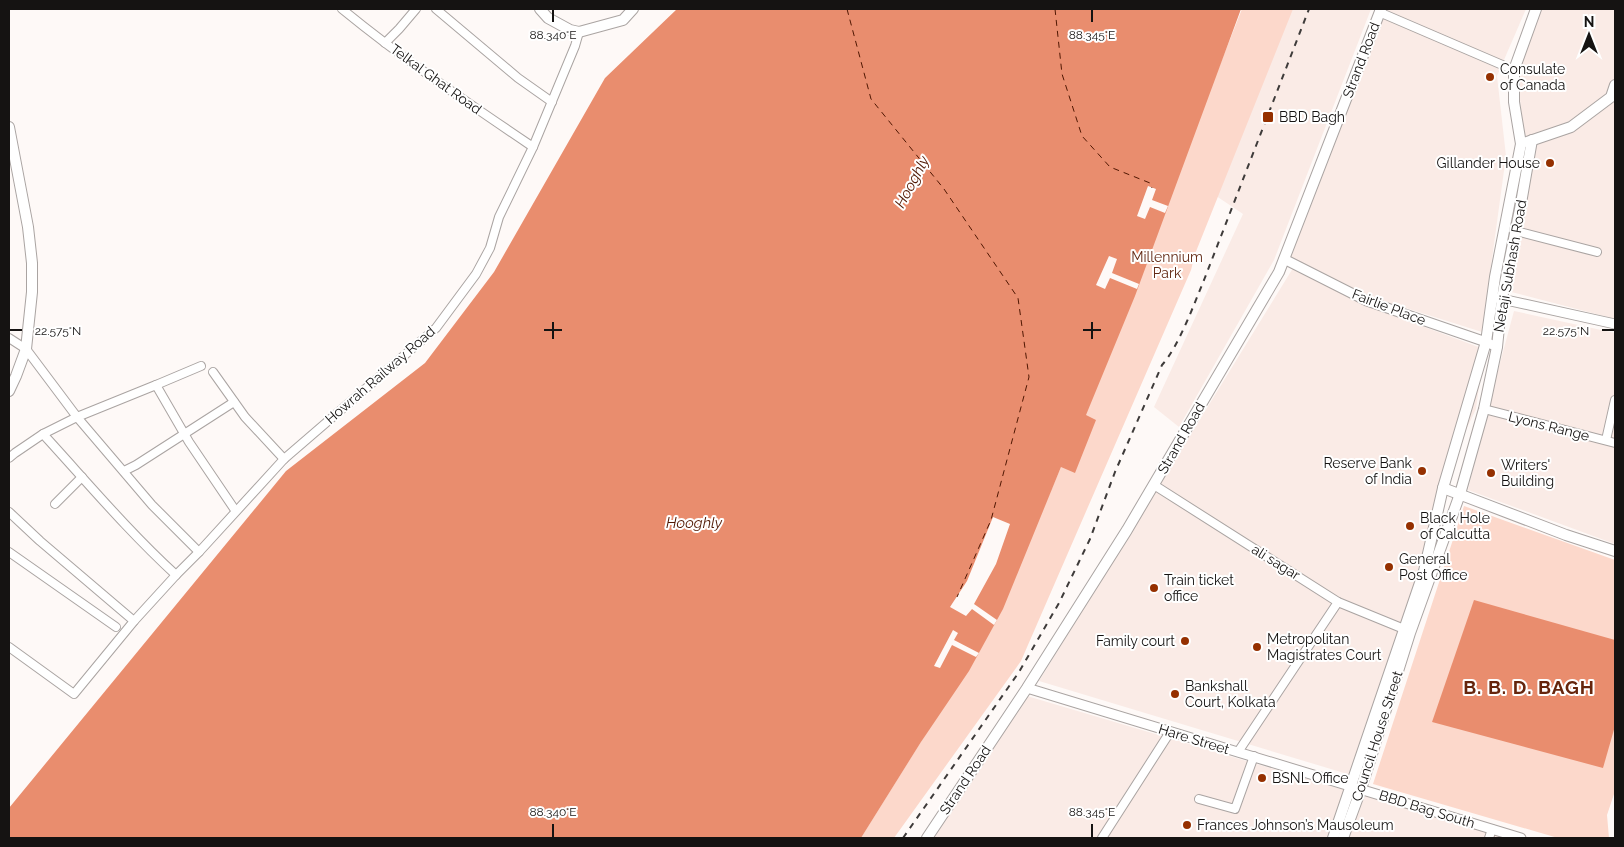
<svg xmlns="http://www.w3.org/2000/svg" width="1624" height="847" font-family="Raleway,sans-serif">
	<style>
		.built { fill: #faebe6 }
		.green { fill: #fcd8cb }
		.water { fill: #e98d6e }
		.pier { fill: #fef9f7 }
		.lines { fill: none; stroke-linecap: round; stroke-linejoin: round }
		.ferry { stroke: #501702; stroke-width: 1; stroke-dasharray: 6 5; stroke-linecap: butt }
		.minor-casing { stroke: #aaa4a2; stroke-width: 10 }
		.tertiary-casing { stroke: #aaa4a2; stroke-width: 11 }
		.secondary-casing { stroke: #aaa4a2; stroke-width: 12 }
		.minor { stroke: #fff; stroke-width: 8 }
		.tertiary { stroke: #fff; stroke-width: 9 }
		.secondary { stroke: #fff; stroke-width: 10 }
		.rail { stroke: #3e3b3a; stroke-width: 2; stroke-dasharray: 6 6; stroke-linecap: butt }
		.ticks { fill: none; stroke: #151312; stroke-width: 2 }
		.poi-dot { fill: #953000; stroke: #fff; stroke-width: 2 }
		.labels { text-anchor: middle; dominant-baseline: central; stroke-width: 4; stroke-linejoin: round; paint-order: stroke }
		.street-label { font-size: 14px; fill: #151312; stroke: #fff }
		.poi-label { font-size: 14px; fill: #151312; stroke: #fff; text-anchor: start }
		.park-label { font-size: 14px; fill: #632914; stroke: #fff }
		.water-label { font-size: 15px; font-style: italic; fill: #501702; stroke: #fff }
		.district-label { font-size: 19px; font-weight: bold; letter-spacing: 1px; fill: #66250c; stroke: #fff }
		.ticks-label { font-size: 12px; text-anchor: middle; fill: #151312; stroke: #fff; stroke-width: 4; stroke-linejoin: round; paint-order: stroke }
	</style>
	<rect width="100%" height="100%" fill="#fef9f7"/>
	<g class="built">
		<path d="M1242,9H1371L1274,260L1179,427L1154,407L1243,214L1185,175Z"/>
		<path d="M1378,9H1526L1497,76L1506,156L1482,332L1371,297L1284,256Z"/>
		<path d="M1539,9H1615V319L1500,289L1525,150L1517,69Z"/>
		<path d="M1293,268L1365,305L1484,349L1476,409L1439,486L1408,609L1354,776L1039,681Z"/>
		<path d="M1514,311L1615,333V544L1468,490L1484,422Z"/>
		<path d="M1027,696L1351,792L1333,838H933Z"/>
		<path d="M1355,792L1518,838H1338Z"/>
	</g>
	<g class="green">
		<path d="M1242,9H1293L1195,254L1191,270L1021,661L894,838H861L994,625L1061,467Z"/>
		<path d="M1464,506L1615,560V791L1607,815L1609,838H1558L1373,784Z"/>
	</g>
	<g class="water">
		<path d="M677,9H1241L1135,296L1086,415L1096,420L1075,473L1061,467L1003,609L969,671L921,742L861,838H9V808L286,471L425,363L494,272L605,78Z"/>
		<path d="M1474,600L1615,640V726L1603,768L1432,722Z"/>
	</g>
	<g class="pier">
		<path d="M1148,186L1156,189L1152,200L1168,206L1165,213L1150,207L1145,219L1137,216Z"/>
		<path d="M1109,256L1117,259L1112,273L1139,284L1137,289L1110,278L1105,289L1096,285Z"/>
		<path d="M993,517L1010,524L996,564L974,604L997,620L994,625L972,609L966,616L950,607L967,581Z"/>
		<path d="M953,630L958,633L954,640L979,653L976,657L952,645L940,668L934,666Z"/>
	</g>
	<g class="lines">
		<g class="ferry">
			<path d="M847,9L871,99L944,189L1018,298L1029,377L991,520L957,597"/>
			<path d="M1055,9L1062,74L1082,136L1110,167L1150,183L1152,188"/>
		</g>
		<g class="minor-casing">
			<g id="minor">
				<path d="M342,9C403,59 468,103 533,147"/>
				<path d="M436,9L518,78L552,102"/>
				<path d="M1379,12L1514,70"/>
				<path d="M385,43L399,29L416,9"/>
				<path d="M1516,231L1597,252"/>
				<path d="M9,338L26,349L77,417L156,385L189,442L235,510"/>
				<path d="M213,372L245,417L284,459"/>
				<path d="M156,385L201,366"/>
				<path d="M1484,409L1615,443"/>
				<path d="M43,434L77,417L152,505L199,552"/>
				<path d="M1606,440L1615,400"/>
				<path d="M9,458L15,453L43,434C87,482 128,531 176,575"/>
				<path d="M124,471L136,465L234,402"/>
				<path d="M1154,485L1338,602L1404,629"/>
				<path d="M55,504L82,477"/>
				<path d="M9,512L40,541L134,621"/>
				<path d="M9,552L116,627"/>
				<path d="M9,647L74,694L134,621L176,575L199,552L284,459L436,328L476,274L490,248L499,217L533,147L575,46L579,32"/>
				<path d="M1238,752L1338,602"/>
				<path d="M1199,799L1235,809L1254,756"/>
				<path d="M1102,838L1170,732"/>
				<path d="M1489,838L1492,829"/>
			</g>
		</g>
		<g class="tertiary-casing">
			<g id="tertiary">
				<path d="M1284,259L1367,301L1486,342L1497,347"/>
				<path d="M1497,298L1615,324"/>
				<path d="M1027,688L1521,838"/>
			</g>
		</g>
		<g class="secondary-casing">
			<g id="secondary">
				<path d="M540,9L548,18L570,30L579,32L623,20L633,9"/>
				<path d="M9,127L28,227L32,263V292L26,349L16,376L9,391"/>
				<path d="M1527,142L1571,127L1611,97L1615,85"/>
				<path d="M1443,488L1566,535L1615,551"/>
				<path d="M927,838L1027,688L1127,530L1279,272L1381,9"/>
				<path d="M1333,838L1424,571L1443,488L1486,342L1495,277L1521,144L1514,102V70L1536,9"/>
				<path d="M1343,838L1361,789L1410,633L1460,494L1484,409L1497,347L1502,298L1520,209L1532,140"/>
			</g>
		</g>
		<use href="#minor" class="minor"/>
		<use href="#tertiary" class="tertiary"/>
		<use href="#secondary" class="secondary"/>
		<path class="rail" d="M903,838L1019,672L1059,603L1090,539L1115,472L1162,365C1179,346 1194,304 1204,280L1309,9"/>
	</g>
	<path class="ticks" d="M553,10V22M1092,10V22M553,322V339M1092,322V339M10,330H22M544,330H562M1083,330H1101M1602,330H1614M553,824V837M1092,824V837"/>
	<g class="poi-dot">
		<circle cx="1490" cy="77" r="5"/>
		<rect x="1262" y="111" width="12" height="12" rx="2.5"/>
		<circle cx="1550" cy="163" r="5"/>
		<circle cx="1422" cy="471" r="5"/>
		<circle cx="1491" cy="473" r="5"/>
		<circle cx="1410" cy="526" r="5"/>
		<circle cx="1389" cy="567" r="5"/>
		<circle cx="1154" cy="588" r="5"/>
		<circle cx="1185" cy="641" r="5"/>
		<circle cx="1257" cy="647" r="5"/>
		<circle cx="1175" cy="694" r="5"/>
		<circle cx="1262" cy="778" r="5"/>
		<circle cx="1187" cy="825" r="5"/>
	</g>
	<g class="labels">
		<g class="street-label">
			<text transform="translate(1361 60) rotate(-69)">Strand Road</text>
			<text transform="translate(436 79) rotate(36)">Telkal Ghat Road</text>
			<text transform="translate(1510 266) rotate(-80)">Netaji Subhash Road</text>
			<text transform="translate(1389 307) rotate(21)">Fairlie Place</text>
			<text transform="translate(380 375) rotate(-41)">Howrah Railway Road</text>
			<text transform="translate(1549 426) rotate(14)">Lyons Range</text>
			<text transform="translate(1181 438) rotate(-60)">Strand Road</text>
			<text transform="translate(1276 562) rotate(32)">ali sagar</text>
			<text transform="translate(1377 736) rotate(-72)">Council House Street</text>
			<text transform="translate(1194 739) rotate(17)">Hare Street</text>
			<text transform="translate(965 780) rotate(-56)">Strand Road</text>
			<text transform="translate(1427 809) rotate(17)">BBD Bag South</text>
		</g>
		<g class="poi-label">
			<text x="1500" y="69">Consulate<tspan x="1500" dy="16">of Canada</tspan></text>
			<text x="1279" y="117">BBD Bagh</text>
			<text x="1540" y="163" text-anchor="end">Gillander House</text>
			<text x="1412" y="463" text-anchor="end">Reserve Bank<tspan x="1412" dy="16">of India</tspan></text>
			<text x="1501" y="465">Writers'<tspan x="1501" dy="16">Building</tspan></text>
			<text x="1420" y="518">Black Hole<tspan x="1420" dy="16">of Calcutta</tspan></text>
			<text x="1399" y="559">General<tspan x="1399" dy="16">Post Office</tspan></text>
			<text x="1164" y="580">Train ticket<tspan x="1164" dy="16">office</tspan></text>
			<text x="1267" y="639">Metropolitan<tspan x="1267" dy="16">Magistrates Court</tspan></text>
			<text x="1175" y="641" text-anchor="end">Family court</text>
			<text x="1185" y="686">Bankshall<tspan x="1185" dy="16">Court, Kolkata</tspan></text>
			<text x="1272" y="778">BSNL Office</text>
			<text x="1197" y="825">Frances Johnson’s Mausoleum</text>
		</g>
		<g class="park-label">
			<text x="1167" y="257">Millennium<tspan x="1167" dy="16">Park</tspan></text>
		</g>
		<g class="water-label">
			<text transform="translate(912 182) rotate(-62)">Hooghly</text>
			<text x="694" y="523">Hooghly</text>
		</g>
		<g class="district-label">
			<text x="1529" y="687">B. B. D. BAGH</text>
		</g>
	</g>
	<g class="ticks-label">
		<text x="553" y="39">88.340°E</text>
		<text x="1092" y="39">88.345°E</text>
		<text x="58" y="335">22.575°N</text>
		<text x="1566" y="335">22.575°N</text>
		<text x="553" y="816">88.340°E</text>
		<text x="1092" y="816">88.345°E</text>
	</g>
	<rect width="1624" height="847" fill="none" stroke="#151312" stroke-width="20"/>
	<g transform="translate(1589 35)" stroke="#ffffff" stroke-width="4" paint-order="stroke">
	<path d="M0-4L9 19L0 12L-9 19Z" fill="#151312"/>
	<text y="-8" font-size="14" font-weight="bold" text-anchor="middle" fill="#151312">N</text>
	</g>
</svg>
